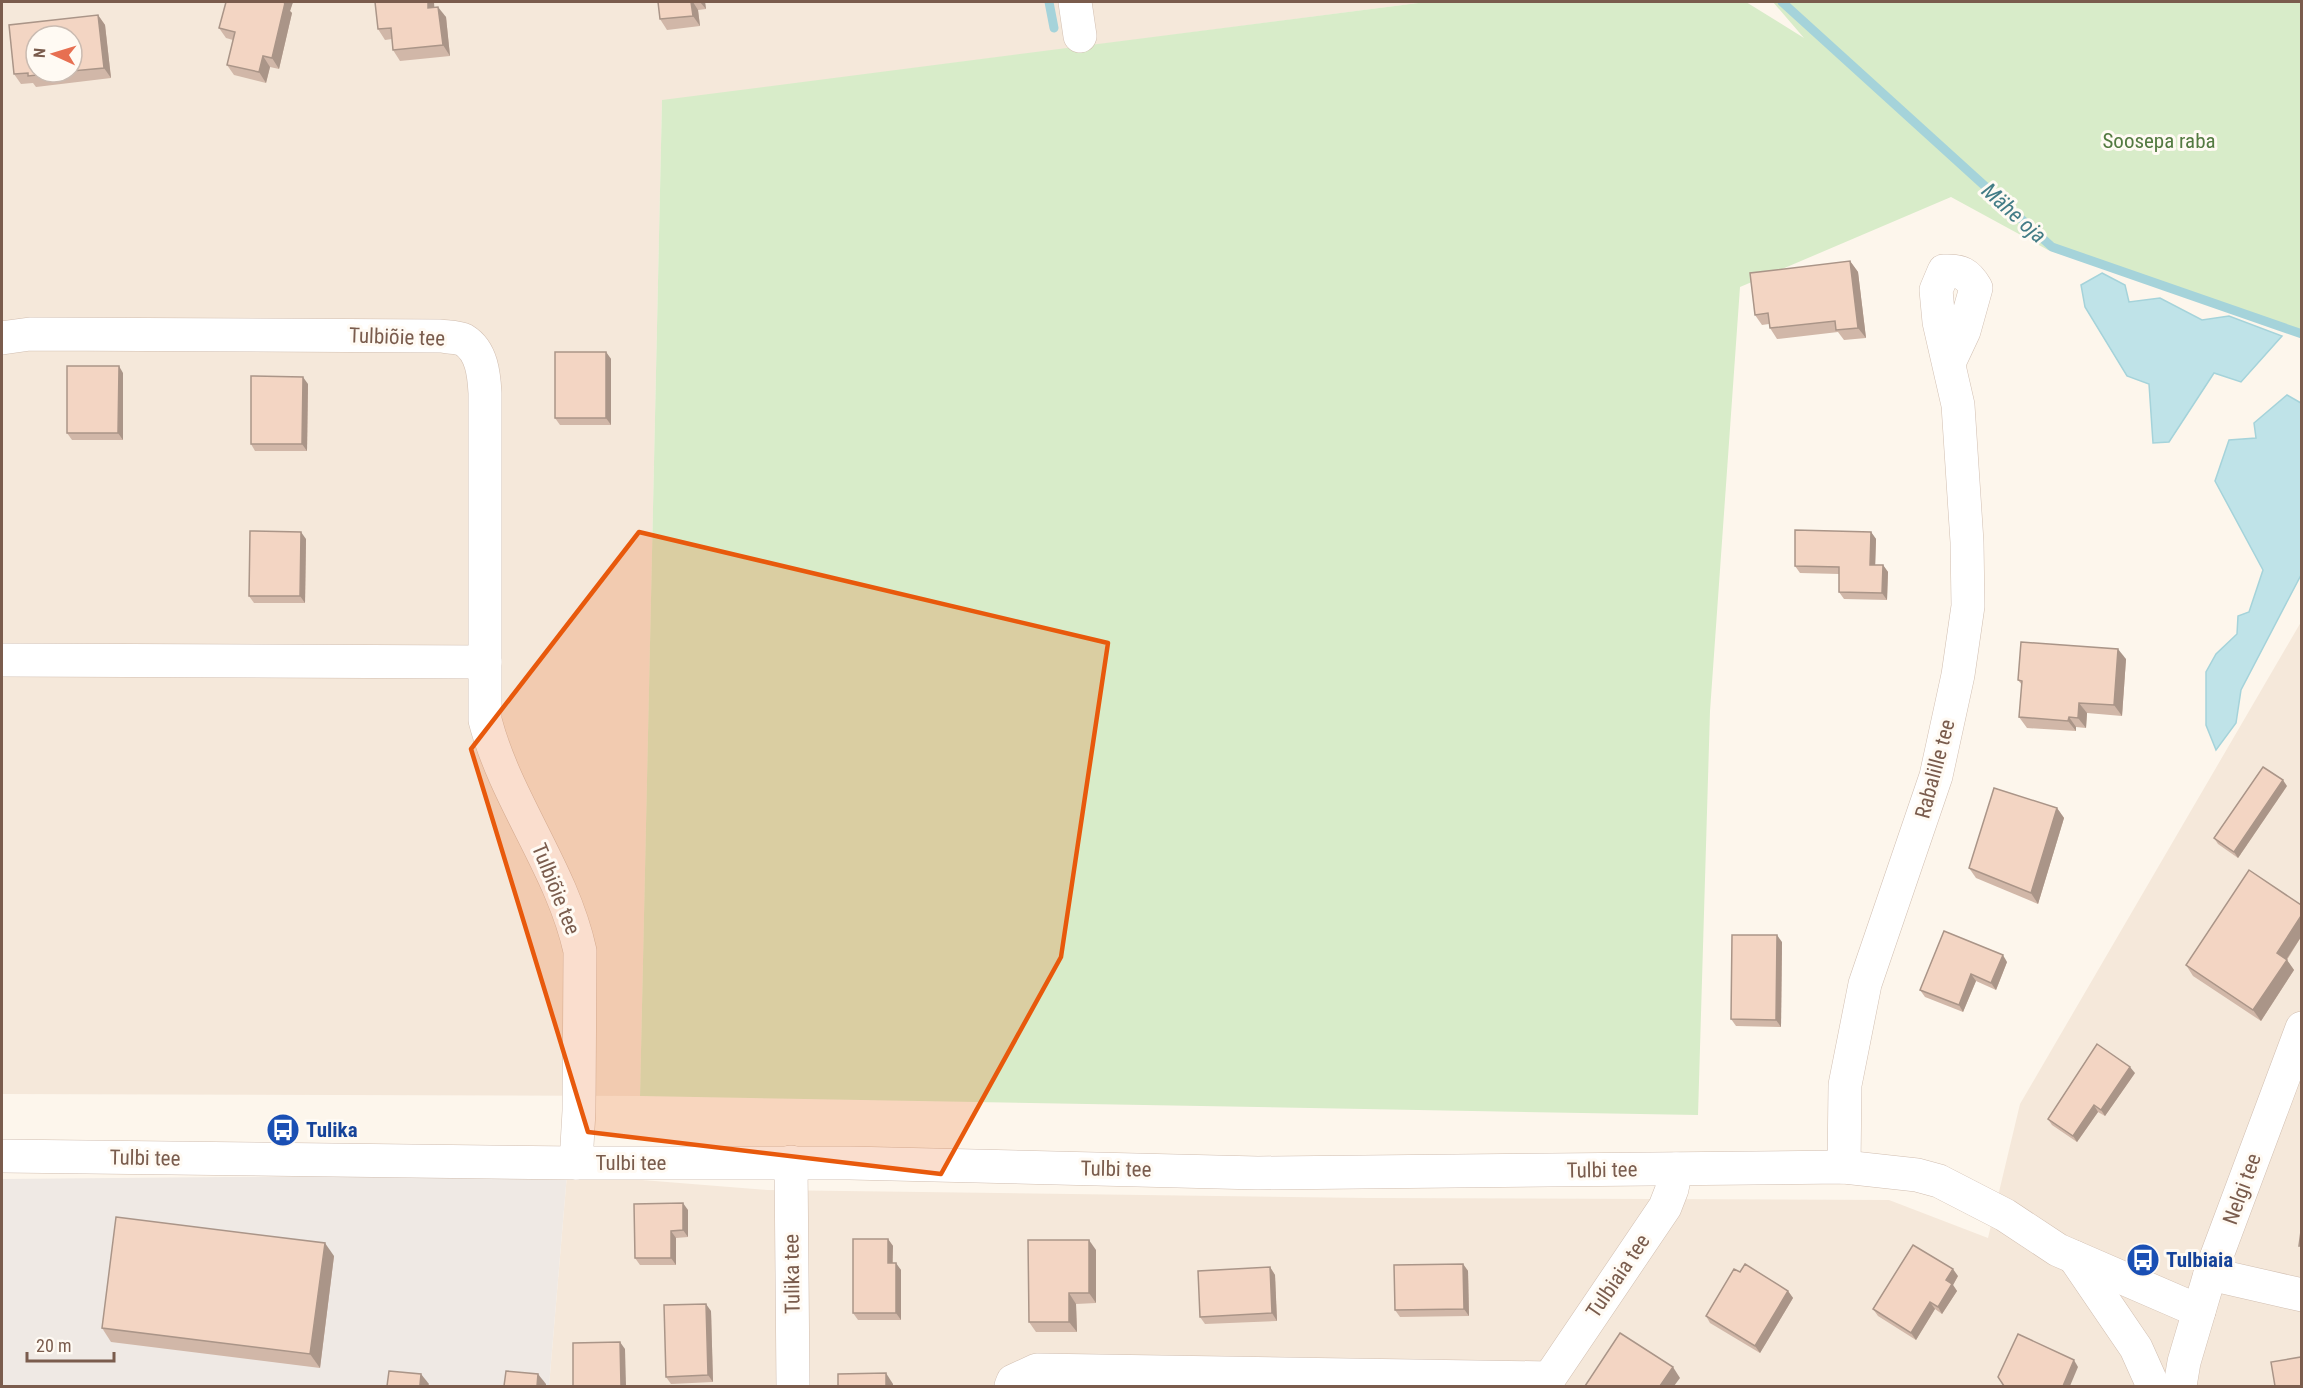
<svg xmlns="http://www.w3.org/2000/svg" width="2303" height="1388" font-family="'Roboto Condensed',sans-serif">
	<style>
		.residential { fill: #f5e8da; fill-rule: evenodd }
		.industrial { fill: #efe9e4 }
		.green { fill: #d8ecc9 }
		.water { fill: #bfe3e8; stroke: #a5d3da; stroke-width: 1.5 }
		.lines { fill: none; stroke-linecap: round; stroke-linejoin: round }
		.stream { stroke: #a5d3da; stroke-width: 9 }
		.minor-casing { stroke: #d1beb0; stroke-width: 34 }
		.minor { stroke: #fff; stroke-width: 33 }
		.wall { fill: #d1b7a8; fill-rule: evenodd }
		.shaded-wall { fill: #aa9588 }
		.building { fill: #f3d5c3; stroke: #aa9588; stroke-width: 1.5 }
		.marked { fill: #e8590c; fill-opacity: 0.2; stroke: #e8590c; stroke-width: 4.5; stroke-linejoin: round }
		.labels { text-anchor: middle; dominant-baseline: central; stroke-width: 6; stroke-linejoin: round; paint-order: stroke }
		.park-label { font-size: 21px; fill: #537a41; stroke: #fffaf3 }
		.street-label { font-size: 21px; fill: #7a5c4d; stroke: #fffaf3 }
		.transit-label { font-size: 21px; font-weight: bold; fill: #164399; stroke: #fffaf3; text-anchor: start }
		.water-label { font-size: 22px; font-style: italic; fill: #437c86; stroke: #fffaf3 }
	</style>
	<rect width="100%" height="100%" fill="#fdf6ec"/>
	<g class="residential">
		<path d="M2,2H1426L662,101L640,1096L2,1094ZM36,36H72V72H36Z"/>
		<path d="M2301,622V1386H549L567,1174L767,1190L1368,1198L1889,1200L1988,1238L2020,1104Z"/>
	</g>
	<path class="industrial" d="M567,1174L549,1386H2V1179Z"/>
	<path class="green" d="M1426,2H1746L1804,38L1773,2H2301V334L2048,250L1951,197L1740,287L1710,711L1698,1115L640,1096L662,100Z"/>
	<g class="water">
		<path d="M2102,273L2125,285L2129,302L2160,298L2202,320L2229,316L2282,336L2241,382L2214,373L2169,442L2153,443L2149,384L2127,376L2085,307L2081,285Z"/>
		<path d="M2287,395L2301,403V575L2241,690L2236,723L2216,750L2206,725V672L2216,654L2237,634L2238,616L2249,612L2263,570L2215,481L2229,440L2256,438L2254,423Z"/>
	</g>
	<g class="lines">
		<g class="stream">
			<path d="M1049,2L1054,28"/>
			<path d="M1782,2L2052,247L2302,334"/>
		</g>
		<g class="minor-casing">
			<g id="minor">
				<path d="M1075,2L1080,36"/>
				<path d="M2,338L30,334L440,336C447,337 458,337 464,340C482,351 484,375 485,393V720C506,801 562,869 580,951L579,1111L576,1163"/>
				<path d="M2,660L485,662"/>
				<path d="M2,1156L576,1163H850L1258,1173L1844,1167L1917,1175L1939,1181L2005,1215L2058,1250L2199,1311"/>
				<path d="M791,1162L793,1386"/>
				<path d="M1844,1167L1845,1085L1865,984L1936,776L1958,675L1968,606L1967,542L1958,405L1939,322L1936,290L1944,271C1961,270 1968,274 1976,288L1964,331L1949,363"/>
				<path d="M2074,1257L2136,1348L2153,1386"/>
				<path d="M2210,1274L2302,1295"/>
				<path d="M1011,1386L1013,1381L1037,1370L1549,1378"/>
				<path d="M1544,1386L1665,1207L1672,1189L1676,1169"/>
				<path d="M2180,1386L2184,1362L2210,1274L2302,1028"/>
			</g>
		</g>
		<use href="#minor" class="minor"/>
	</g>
	<g class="wall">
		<path d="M226,2H293L290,11L292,13L279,69L270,67L266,83L234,75L227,65L233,40L226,38L219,28Z"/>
		<path d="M375,2H434V8L446,17L450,56L400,61L393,50L392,39L385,40L378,29Z"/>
		<path d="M658,2H705L706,9L698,10L700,26L667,30L660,19Z"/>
		<path d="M98,15L105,25L111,78L36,87L33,83L21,84L14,74L9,25ZM36,36H72V72H36Z"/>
		<path d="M1850,261L1858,272L1866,338L1844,340L1838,332L1777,339L1770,328L1769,324L1762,325L1755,315Z"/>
		<path d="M606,352L611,359V425H560L555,418Z"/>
		<path d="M123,373V440H72L67,433Z"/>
		<path d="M308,384L307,451H255L251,444Z"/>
		<path d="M1871,532L1876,539L1875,565H1883L1888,572L1887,600L1844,599L1839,592V574L1800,573L1795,566Z"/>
		<path d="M306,539L305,603H254L249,596Z"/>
		<path d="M2126,659L2122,716L2087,713L2086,728L2076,727V731L2027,728L2019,717L2022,685L2018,680Z"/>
		<path d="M2287,786L2238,858L2218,844L2214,838Z"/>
		<path d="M2057,808L2064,818L2038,904L1976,878L1969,868Z"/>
		<path d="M2301,937L2287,960L2294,970L2261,1021L2193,976L2186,965Z"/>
		<path d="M1782,942L1781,1027L1736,1026L1731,1019Z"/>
		<path d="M2007,962L1996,990L1976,981L1963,1012L1925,997L1920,990Z"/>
		<path d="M2135,1073L2105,1116L2098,1112L2077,1142L2052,1125L2048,1119Z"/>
		<path d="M688,1210V1237L676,1238V1265H640L635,1258Z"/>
		<path d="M888,1239L893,1246V1263L901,1270V1320H858L853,1313Z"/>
		<path d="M1096,1250V1303L1076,1304L1077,1332H1036L1029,1322Z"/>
		<path d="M334,1256L320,1368L111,1342L102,1328Z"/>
		<path d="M1463,1264L1468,1271L1469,1316L1400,1317L1395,1310Z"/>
		<path d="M1270,1267L1275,1275L1277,1321L1205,1324L1200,1317Z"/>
		<path d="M1740,1272L1788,1291L1793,1298L1760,1353L1710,1323L1706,1316Z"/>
		<path d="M1958,1276L1953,1285L1957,1291L1942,1314L1935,1309L1916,1340L1878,1316L1873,1309Z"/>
		<path d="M711,1311L713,1382L671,1384L666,1377Z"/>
	</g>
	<g class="shaded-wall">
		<path d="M283,2H293L290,11L292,13L279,69L272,58Z"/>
		<path d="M428,2H434L435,19L428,8Z"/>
		<path d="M691,2H693L698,10L700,26L693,16Z"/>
		<path d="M700,2H705L706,9Z"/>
		<path d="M438,7L446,17L450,56L443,45Z"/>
		<path d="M98,15L105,25L111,78L104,68Z"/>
		<path d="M263,56L270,67L266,83L259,72Z"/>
		<path d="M1850,261L1858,272L1866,338L1858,328Z"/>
		<path d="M606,352L611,359V425L606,418Z"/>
		<path d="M119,366L123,373V440L118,433Z"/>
		<path d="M303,377L308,384L307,451L302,444Z"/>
		<path d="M301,532L306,539L305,603L300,596Z"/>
		<path d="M1871,532L1876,539L1875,572L1870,565Z"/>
		<path d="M1883,565L1888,572L1887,600L1882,593Z"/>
		<path d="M2118,649L2126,659L2122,716L2114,705Z"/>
		<path d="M2079,703L2087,713L2086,728L2078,718Z"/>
		<path d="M2069,717L2076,727V731L2068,721Z"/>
		<path d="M2283,780L2287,786L2238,858L2234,852Z"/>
		<path d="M2057,808L2064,818L2038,904L2031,893Z"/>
		<path d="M2301,916V937L2284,963L2277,953Z"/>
		<path d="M1777,935L1782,942L1781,1027L1776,1020Z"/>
		<path d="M2003,955L2007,962L1996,990L1991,983Z"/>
		<path d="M2287,960L2294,970L2261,1021L2253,1010Z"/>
		<path d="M1971,974L1976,981L1963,1012L1959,1005Z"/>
		<path d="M2130,1067L2135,1073L2105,1116L2101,1110Z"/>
		<path d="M2094,1105L2098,1112L2077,1142L2073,1136Z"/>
		<path d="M683,1203L688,1210V1237L683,1230Z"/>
		<path d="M671,1231L676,1238V1265L671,1258Z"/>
		<path d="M888,1239L893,1246L892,1270L888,1263Z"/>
		<path d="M1089,1240L1096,1250V1303L1089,1293Z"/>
		<path d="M325,1243L334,1256L320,1368L310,1354Z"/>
		<path d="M896,1263L901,1270V1320L896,1313Z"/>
		<path d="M1463,1264L1468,1271L1469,1316L1464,1309Z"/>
		<path d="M1270,1267L1275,1275L1277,1321L1272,1313Z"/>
		<path d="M1953,1269L1958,1276L1953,1285L1957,1291L1942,1314L1938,1307L1946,1280Z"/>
		<path d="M1788,1291L1793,1298L1760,1353L1755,1346Z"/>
		<path d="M1069,1293L1076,1304L1077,1332L1069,1322Z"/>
		<path d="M1930,1302L1935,1309L1916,1340L1911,1333Z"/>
		<path d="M706,1304L711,1311L713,1382L708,1375Z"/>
		<path d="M620,1342L625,1349L626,1386H621Z"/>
		<path d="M2074,1360L2078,1367L2070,1386H2063Z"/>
		<path d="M1673,1367L1680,1378L1674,1386H1660Z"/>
		<path d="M886,1373L893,1384V1386H886Z"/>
		<path d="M421,1374L429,1384L428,1386L420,1385Z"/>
		<path d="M538,1374L546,1384V1386H537Z"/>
	</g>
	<g class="building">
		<path d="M226,2H283L285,3L272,58L263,56L259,72L227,65L235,32L219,28Z"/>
		<path d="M375,2H428V8L438,7L443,45L393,50L391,28L378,29Z"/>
		<path d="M658,2H691L693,16L660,19Z"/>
		<path d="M98,15L104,68L72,71V36H36V72H66L28,76V73L14,74L9,25Z"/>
		<path d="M1850,261L1858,328L1836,330L1835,321L1770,328L1768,313L1755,315L1750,273Z"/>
		<rect x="555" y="352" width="51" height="66"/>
		<path d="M67,366H119L118,433H67Z"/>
		<path d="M251,376L303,377L302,444H251Z"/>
		<path d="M1795,530L1871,532L1870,565H1883L1882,593L1839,592V567L1795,566Z"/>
		<path d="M250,531L301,532L300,596H249Z"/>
		<path d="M2021,642L2118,649L2114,705L2079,703L2078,718L2069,717L2068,721L2019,717L2022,681L2018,680Z"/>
		<path d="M2263,767L2283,780L2234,852L2214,838Z"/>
		<path d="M1994,788L2057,808L2031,893L1969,868Z"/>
		<path d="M2249,870L2301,905V916L2277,953L2287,960L2253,1010L2186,965Z"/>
		<path d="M1944,931L2003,955L1991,983L1971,974L1959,1005L1920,990Z"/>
		<path d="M1732,935H1777L1776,1020L1731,1019Z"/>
		<path d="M2097,1044L2130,1067L2101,1110L2094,1105L2073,1136L2048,1119Z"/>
		<path d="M683,1203V1230L671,1231V1258H635L634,1204Z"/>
		<path d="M116,1217L325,1243L310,1354L102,1328Z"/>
		<path d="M2301,1231V1246H2299Z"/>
		<path d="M853,1239H888V1263H896V1313H853Z"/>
		<path d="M1028,1240H1089V1293H1069V1322H1029Z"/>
		<path d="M1913,1245L1953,1269L1946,1280L1952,1284L1938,1307L1930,1302L1911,1333L1873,1309Z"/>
		<path d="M1463,1264L1464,1309L1395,1310L1394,1265Z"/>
		<path d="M1745,1264L1788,1291L1755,1346L1706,1316L1734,1269L1740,1272Z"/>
		<path d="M1270,1267L1272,1313L1200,1317L1198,1271Z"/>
		<path d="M706,1304L708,1375L666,1377L664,1305Z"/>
		<path d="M1620,1333L1673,1367L1660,1386H1585Z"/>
		<path d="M2018,1334L2074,1360L2063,1386H2004L1998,1377Z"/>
		<path d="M620,1342L621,1386H573V1343Z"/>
		<path d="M2301,1357V1386H2275L2271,1362Z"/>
		<path d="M389,1371L421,1374L420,1385L430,1386H387Z"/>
		<path d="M506,1371L538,1374L537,1386H504Z"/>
		<path d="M886,1373V1386H838V1374Z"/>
	</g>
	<path class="marked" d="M639,532L1108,643L1061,957L941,1174L588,1132L471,749Z"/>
	<defs>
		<g id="bus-disc" transform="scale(1.725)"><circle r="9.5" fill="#1a4fb4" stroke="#fffaf3"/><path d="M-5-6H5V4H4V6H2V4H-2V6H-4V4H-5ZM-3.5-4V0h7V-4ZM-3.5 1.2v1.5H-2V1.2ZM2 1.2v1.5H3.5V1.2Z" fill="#fff"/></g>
	</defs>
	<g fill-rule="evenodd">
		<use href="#bus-disc" x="283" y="1130"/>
		<use href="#bus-disc" x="2143" y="1260"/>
	</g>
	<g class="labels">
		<g class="park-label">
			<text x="2159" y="141">Soosepa raba</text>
		</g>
		<g class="street-label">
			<text transform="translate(397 337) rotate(2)">Tulbiõie tee</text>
			<text transform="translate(1935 769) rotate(-75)">Rabalille tee</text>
			<text transform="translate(556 889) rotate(68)">Tulbiõie tee</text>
			<text transform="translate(145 1158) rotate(1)">Tulbi tee</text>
			<text x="631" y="1163">Tulbi tee</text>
			<text transform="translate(1116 1169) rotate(1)">Tulbi tee</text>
			<text transform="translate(1602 1170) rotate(-1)">Tulbi tee</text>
			<text transform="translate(2242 1189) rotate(-70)">Nelgi tee</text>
			<text transform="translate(792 1274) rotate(-91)">Tulika tee</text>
			<text transform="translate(1618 1276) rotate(-56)">Tulbiaia tee</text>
		</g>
		<g class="transit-label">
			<text x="306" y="1130">Tulika</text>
			<text x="2166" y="1260">Tulbiaia</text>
		</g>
		<g class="water-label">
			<text transform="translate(2014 213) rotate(42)">Mähe oja</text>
		</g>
	</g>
	<rect width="2303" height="1388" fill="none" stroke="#7a5c4d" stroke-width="6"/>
	<g transform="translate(54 54) rotate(274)"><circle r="28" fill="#fffaf3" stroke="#cabbb1" stroke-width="1.5"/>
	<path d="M0-4.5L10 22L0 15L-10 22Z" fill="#e76f51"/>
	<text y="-9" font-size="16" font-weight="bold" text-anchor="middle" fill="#7a5c4d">N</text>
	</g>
	<path d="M27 1352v9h87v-9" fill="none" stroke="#7a5c4d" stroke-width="3"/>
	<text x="36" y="1352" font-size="18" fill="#7a5c4d" stroke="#fffaf3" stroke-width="4.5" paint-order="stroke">20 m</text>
</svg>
